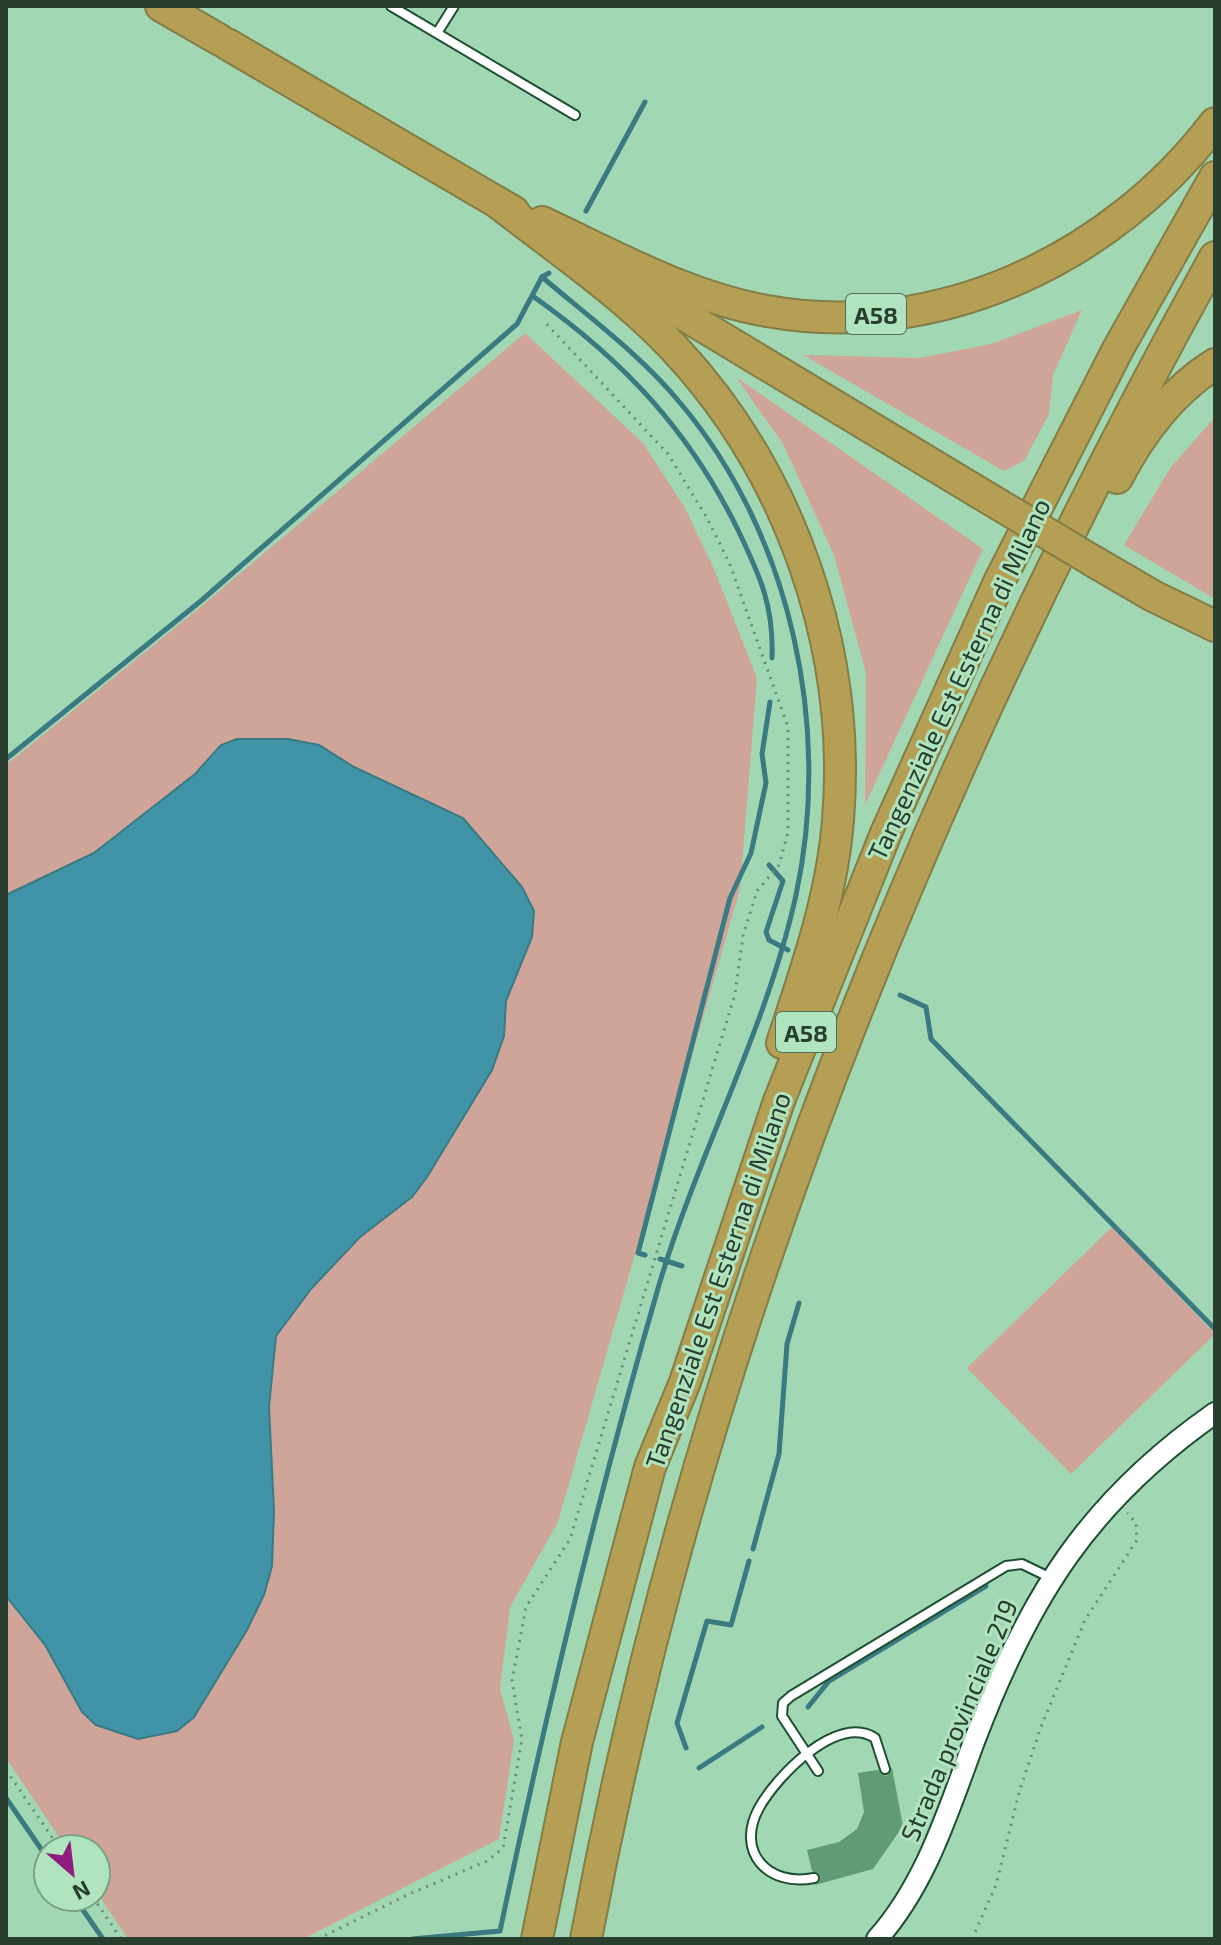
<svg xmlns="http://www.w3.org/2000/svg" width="1221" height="1945" font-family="'Exo 2',sans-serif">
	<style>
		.green { fill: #cfa59a }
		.water { fill: #4194a7; stroke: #3a7a83; stroke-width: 2 }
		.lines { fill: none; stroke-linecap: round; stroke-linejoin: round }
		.stream { stroke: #3a7a83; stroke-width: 5 }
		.building { fill: #619b75 }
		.service-casing { stroke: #1d4f31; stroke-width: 12 }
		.tertiary-casing { stroke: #1d4f31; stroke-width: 24 }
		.motorway-casing { stroke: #837d47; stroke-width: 34 }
		.path { stroke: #688e74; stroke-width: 3; stroke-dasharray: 2 6; stroke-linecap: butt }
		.service { stroke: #fff; stroke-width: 8 }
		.tertiary { stroke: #fff; stroke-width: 20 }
		.motorway { stroke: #b49f54; stroke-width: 30 }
		.motorway-bridge-casing { stroke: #837d47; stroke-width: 34; stroke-linecap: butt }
		.motorway-bridge { stroke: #b49f54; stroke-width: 30 }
		.labels { text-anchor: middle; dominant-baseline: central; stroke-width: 6; stroke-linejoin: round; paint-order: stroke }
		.shield { fill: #afe4bf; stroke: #51705a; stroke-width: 2 }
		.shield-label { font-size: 24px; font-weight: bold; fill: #293e2f }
		.street-label { font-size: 26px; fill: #293e2f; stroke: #afe4bf }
	</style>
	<rect width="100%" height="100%" fill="#a2d7b3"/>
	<g class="green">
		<path d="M1082,310L1053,375L1049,414L1024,461L1004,471L803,355L919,358L991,344Z"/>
		<path d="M525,333L643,443L685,508L714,569L757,678L740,889L558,1522L510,1607L500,1689L514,1740L499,1839L303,1939H128L96,1891V1849H67L6,1758V765L198,609Z"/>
		<path d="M736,377L983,549L865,805L866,673L834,555L783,444Z"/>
		<path d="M1215,417V599L1124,545L1171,467Z"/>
		<path d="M1112,1227L1215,1334L1071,1474L967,1368Z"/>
	</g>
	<path class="water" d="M237,739H288L319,745L354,767L463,818L522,887L534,911L532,937L506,1001L504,1036L492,1070L427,1177L412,1197L360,1237L311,1289L276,1336L269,1407L274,1511L272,1566L264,1595L247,1630L194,1717L177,1731L138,1739L96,1725L82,1712L45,1645L6,1596V895L94,853L195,774L221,745Z"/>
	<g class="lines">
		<g class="stream">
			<path d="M586,211L645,102"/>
			<path d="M534,297C623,360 689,430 738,530C760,576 774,606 772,658"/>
			<path d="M6,759L202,600L517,324L542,277L549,273"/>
			<path d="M769,865L783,881L766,932L769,940L788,950"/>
			<path d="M900,995L926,1007L931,1039L1215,1329"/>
			<path d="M645,1255L638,1253L730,898L751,853L766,783L762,754L770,702"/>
			<path d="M660,1259L682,1266"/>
			<path d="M753,1549L779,1454L787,1344L799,1303"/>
			<path d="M808,1707L829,1681L986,1586"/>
			<path d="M686,1748L677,1723L707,1621L731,1625L749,1561"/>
			<path d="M699,1768L762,1727"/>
			<path d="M6,1798L48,1859"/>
			<path d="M74,1897L103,1939"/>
			<path d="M412,1939L500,1931C546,1713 597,1498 659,1285C697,1156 767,1028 796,895C832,729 792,536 681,404C642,356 589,317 542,277"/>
		</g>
	</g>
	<path class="building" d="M892,1768L903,1826L873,1869L815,1885L821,1877L812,1871L807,1850L839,1842L857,1829L864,1812L858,1773L878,1770L886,1776Z"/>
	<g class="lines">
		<g class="service-casing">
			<g id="service">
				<path d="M391,6L575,115"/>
				<path d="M437,33L454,6"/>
				<path d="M818,1771L782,1716L783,1703L791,1696L1006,1566L1022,1564L1051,1578"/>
				<path d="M814,1878C768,1887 735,1852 759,1808C776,1777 837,1713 875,1738L885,1769"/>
			</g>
		</g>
		<g class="tertiary-casing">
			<path id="tertiary" d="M877,1939C927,1883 949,1808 975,1739C1029,1597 1089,1501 1215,1413"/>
		</g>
		<g class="motorway-casing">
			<g id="motorway">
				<path d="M161,6L220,40"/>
				<path d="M227,44L514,212"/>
				<path d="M497,202C557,249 622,293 674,348C791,473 852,649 838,820C832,897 806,970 782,1043"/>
				<path d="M542,222C615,256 687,297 767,311C939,342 1112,258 1215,123"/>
				<path d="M606,268L998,504"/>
				<path d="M1117,478C1140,434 1172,391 1215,364"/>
				<path d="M1093,561L1153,596L1215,626"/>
				<path d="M537,1939L577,1742L650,1467L685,1382L779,1101L886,833L1000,580L1118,349L1215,177"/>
				<path d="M586,1939C696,1347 924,782 1215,257"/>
			</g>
		</g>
		<g class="path">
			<path d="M6,1770L60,1849"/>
			<path d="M93,1897L121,1939"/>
			<path d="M318,1939L407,1895L487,1861L503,1848L522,1739L512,1681L526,1607L570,1539L735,994L743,936L757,891L779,865L788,832V727L729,562L707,518L668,454L543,320"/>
			<path d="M972,1939L996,1885L1020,1789L1041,1727L1085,1620L1137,1540L1136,1523L1127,1513"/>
		</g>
		<use href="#service" class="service"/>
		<use href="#tertiary" class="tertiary"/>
		<use href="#motorway" class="motorway"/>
		<g class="motorway-bridge-casing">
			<path id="motorway-bridge" d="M998,504L1093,561"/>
		</g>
		<use href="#motorway-bridge" class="motorway-bridge"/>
	</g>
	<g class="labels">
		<g class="shield">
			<rect x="846" y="294" width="60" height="40" rx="6"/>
			<rect x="776" y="1012" width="60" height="40" rx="6"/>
		</g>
		<g class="shield-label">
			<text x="876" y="314">A58</text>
			<text x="806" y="1032">A58</text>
		</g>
		<g class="street-label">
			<text transform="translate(958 679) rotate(-65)">Tangenziale Est Esterna di Milano</text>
			<text transform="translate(717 1280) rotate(-71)">Tangenziale Est Esterna di Milano</text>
			<text transform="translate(958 1720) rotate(-67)">Strada provinciale 219</text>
		</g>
	</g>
	<rect width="1221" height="1945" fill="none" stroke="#293e2f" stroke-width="16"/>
	<g transform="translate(72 1873) rotate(152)"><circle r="38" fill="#afe4bf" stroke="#79a285" stroke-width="2"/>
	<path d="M0-6L14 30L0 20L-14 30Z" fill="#8e1d7f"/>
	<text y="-12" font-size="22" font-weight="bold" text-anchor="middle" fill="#293e2f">N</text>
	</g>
</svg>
